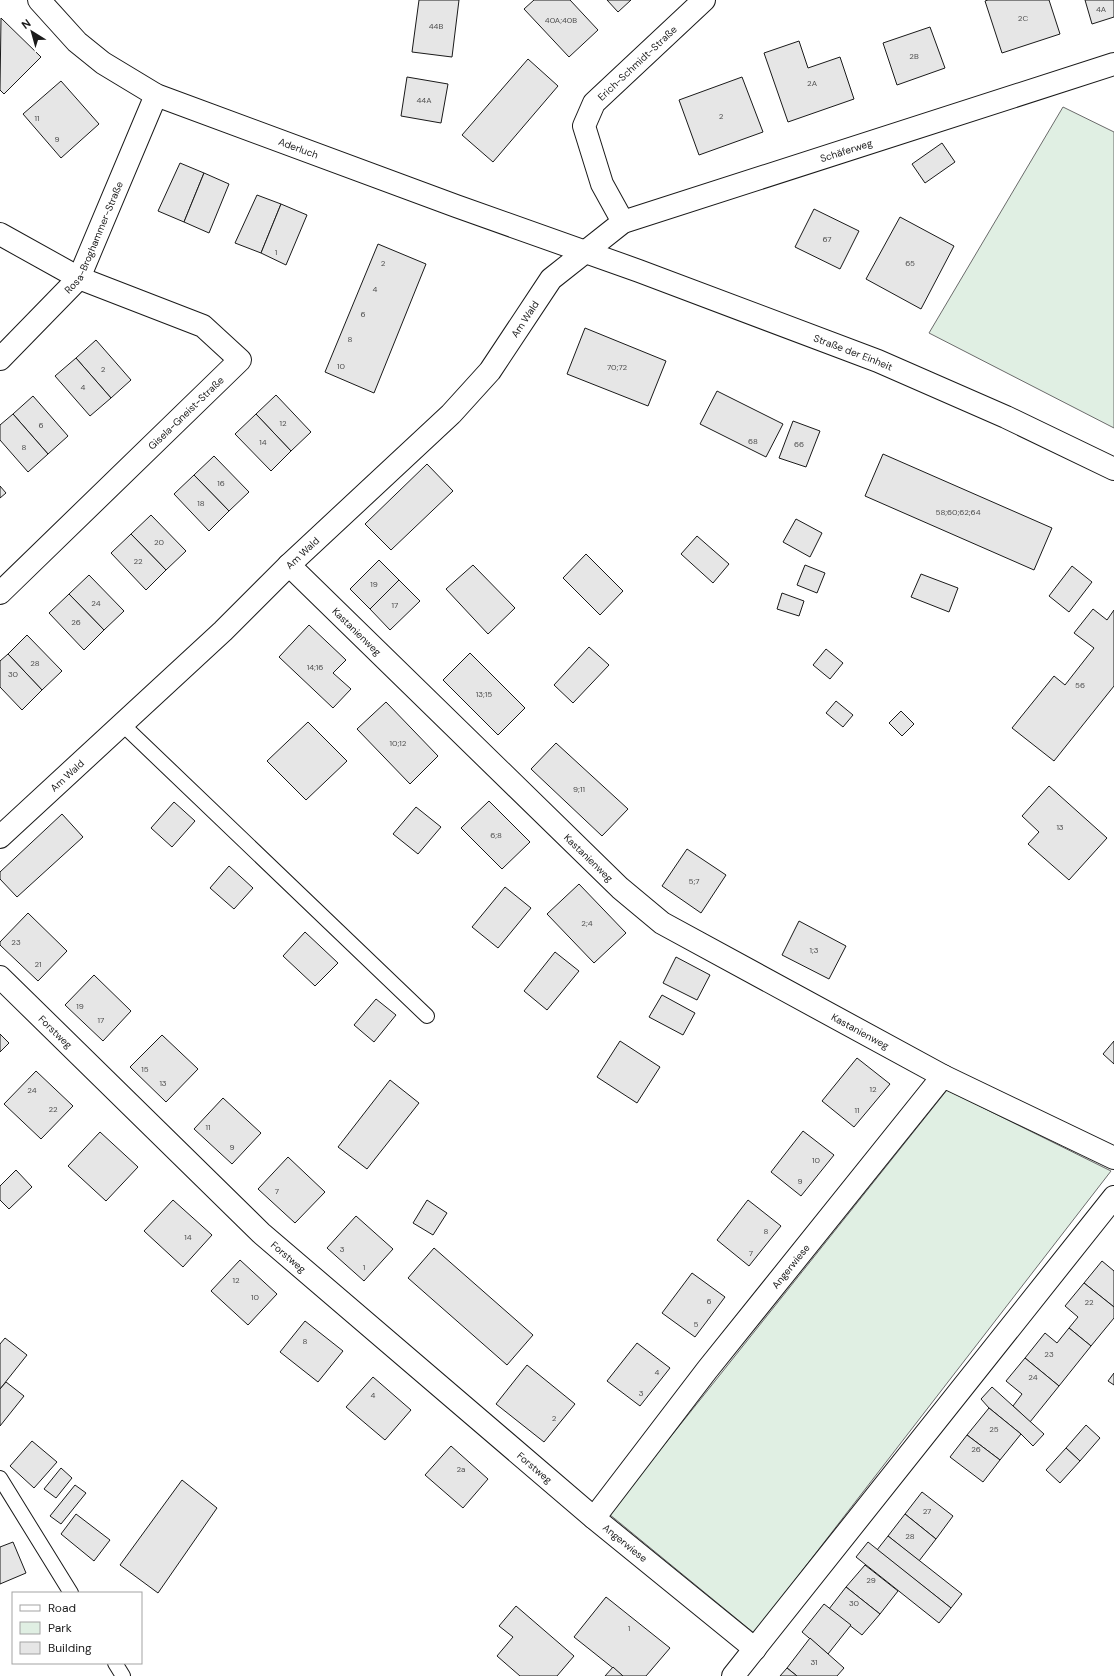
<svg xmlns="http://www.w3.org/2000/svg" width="1114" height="1676" font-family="'DM Sans',sans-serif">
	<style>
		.green { fill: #e0efe3; stroke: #6a6a6a }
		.building { fill: #e6e6e6; stroke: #1a1a1a }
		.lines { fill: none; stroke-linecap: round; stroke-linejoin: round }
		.lane-casing { stroke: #1a1a1a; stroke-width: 16 }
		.street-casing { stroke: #1a1a1a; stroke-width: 24 }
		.secondary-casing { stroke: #1a1a1a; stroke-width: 24 }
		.lane { stroke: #fff; stroke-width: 14 }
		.street { stroke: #fff; stroke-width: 22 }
		.secondary { stroke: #fff; stroke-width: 22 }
		.labels { text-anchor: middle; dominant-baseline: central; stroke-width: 3; stroke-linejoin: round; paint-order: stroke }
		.number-label { font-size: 8px; fill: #4d4d4d }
		.street-label { font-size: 10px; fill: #1a1a1a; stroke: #fff }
	</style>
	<rect width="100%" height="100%" fill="#fff"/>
	<g class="green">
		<path d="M1063,107L1114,132V428L929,333Z"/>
		<path d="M947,1090L1111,1171L754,1633L609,1514Z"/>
	</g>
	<g class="building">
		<path d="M419,0H459L452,57L412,52Z"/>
		<path d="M534,0H570L598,30L569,57L524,9Z"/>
		<path d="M607,0H631L618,12Z"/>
		<path d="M988,0H1049L1060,34L1002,53L985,1Z"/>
		<path d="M1085,0H1114V17L1092,24Z"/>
		<path d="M1,18L41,57L4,94L0,90Z"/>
		<path d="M930,27L945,68L897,85L883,43Z"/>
		<path d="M799,41L808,68L840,57L854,99L788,122L764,53Z"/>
		<path d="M528,59L558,86L493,162L462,135Z"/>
		<path d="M407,77L448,84L441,123L401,116Z"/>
		<path d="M742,77L763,132L699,155L679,100Z"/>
		<path d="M61,81L99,124L61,158L23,114Z"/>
		<path d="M942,143L955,162L925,183L912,164Z"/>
		<path d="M180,163L204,173L184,222L158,211Z"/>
		<path d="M204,173L229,184L209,233L184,222Z"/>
		<path d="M257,195L281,204L261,253L235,243Z"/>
		<path d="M281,204L307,215L286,265L261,253Z"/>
		<path d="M814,209L859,231L840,269L795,247Z"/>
		<path d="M900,217L954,246L921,309L866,279Z"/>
		<path d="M378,244L426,264L374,393L325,372Z"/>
		<path d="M585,328L666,361L648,406L567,374Z"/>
		<path d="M96,340L131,380L111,398L76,358Z"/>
		<path d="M76,358L111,398L90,416L55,376Z"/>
		<path d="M717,391L783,424L766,457L700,424Z"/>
		<path d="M276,395L311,432L291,451L256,414Z"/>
		<path d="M33,396L68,436L48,454L13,414Z"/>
		<path d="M13,414L48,454L28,472L0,440V425Z"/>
		<path d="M256,414L291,451L271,471L235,434Z"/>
		<path d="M793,421L820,431L806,467L779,458Z"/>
		<path d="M883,454L1052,528L1034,570L865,496Z"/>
		<path d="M214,456L249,492L229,511L194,475Z"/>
		<path d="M427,464L453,491L391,550L365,524Z"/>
		<path d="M194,475L229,511L209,531L174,494Z"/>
		<path d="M0,486L6,493L0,498Z"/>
		<path d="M151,515L186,551L166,570L131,534Z"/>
		<path d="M796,519L822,533L810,557L783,542Z"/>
		<path d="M131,534L166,570L146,590L111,553Z"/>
		<path d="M697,536L729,564L713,583L681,554Z"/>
		<path d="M586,554L623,591L600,615L563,578Z"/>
		<path d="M379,560L399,580L370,609L350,589Z"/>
		<path d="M473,565L515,608L488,634L446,589Z"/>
		<path d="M805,565L825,573L817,593L797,585Z"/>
		<path d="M1072,566L1092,582L1069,612L1049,596Z"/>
		<path d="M921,574L958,588L949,612L911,597Z"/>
		<path d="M89,575L124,611L104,630L69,594Z"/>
		<path d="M399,580L420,601L390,630L370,609Z"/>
		<path d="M782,593L804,601L799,616L777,609Z"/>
		<path d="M69,594L104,630L84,650L49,613Z"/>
		<path d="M1093,609L1107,620L1114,610V686L1054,761L1012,728L1054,676L1065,685L1094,648L1074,633Z"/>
		<path d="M309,625L346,660L333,673L351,689L333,708L279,657Z"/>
		<path d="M27,635L62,671L42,690L8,654Z"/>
		<path d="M589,647L609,665L573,703L554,685Z"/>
		<path d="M826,649L843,663L830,679L813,665Z"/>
		<path d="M470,653L525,708L498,735L443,680Z"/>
		<path d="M8,654L42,690L22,710L0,687V661Z"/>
		<path d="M836,701L853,715L843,727L826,713Z"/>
		<path d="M386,702L438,756L410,784L357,729Z"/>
		<path d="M901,711L914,724L902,736L889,723Z"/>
		<path d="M308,722L347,761L306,800L267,761Z"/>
		<path d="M556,743L628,809L602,836L531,769Z"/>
		<path d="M1049,786L1107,838L1069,880L1028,844L1039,832L1022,816Z"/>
		<path d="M489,801L530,842L502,869L461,828Z"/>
		<path d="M174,802L195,821L172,847L151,828Z"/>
		<path d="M416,807L441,827L418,854L393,834Z"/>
		<path d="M62,814L83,837L17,897L0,879V872Z"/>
		<path d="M687,849L726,875L701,913L662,886Z"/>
		<path d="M229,866L253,888L234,909L210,888Z"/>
		<path d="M579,884L626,933L594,963L547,914Z"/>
		<path d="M505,887L531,908L498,948L472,927Z"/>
		<path d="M28,913L67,951L38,981L0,945V942Z"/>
		<path d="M799,921L846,946L829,979L782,955Z"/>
		<path d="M305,932L338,963L315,986L283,956Z"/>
		<path d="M555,952L579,971L547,1010L524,991Z"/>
		<path d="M676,957L710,975L697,1000L663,983Z"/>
		<path d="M94,975L131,1011L103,1041L65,1005Z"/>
		<path d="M662,995L695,1013L683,1035L649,1017Z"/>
		<path d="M376,999L396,1015L374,1042L354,1025Z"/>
		<path d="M0,1034L9,1043L0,1052Z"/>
		<path d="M162,1035L198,1069L166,1102L130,1067Z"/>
		<path d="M620,1041L660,1067L637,1103L597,1077Z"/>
		<path d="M1114,1041V1064L1103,1054Z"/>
		<path d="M857,1058L890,1084L854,1127L822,1101Z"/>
		<path d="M36,1071L73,1106L41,1139L4,1104Z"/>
		<path d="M390,1080L419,1103L367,1169L338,1147Z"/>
		<path d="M223,1098L261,1133L232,1164L194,1129Z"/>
		<path d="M803,1131L834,1155L801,1196L771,1172Z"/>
		<path d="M100,1132L138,1167L106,1201L68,1166Z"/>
		<path d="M288,1157L325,1192L295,1223L258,1189Z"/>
		<path d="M16,1170L32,1187L9,1209L0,1200V1186Z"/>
		<path d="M173,1200L212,1235L183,1267L144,1231Z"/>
		<path d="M427,1200L447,1213L433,1235L413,1223Z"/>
		<path d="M748,1200L781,1226L749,1266L717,1240Z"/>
		<path d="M356,1216L393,1249L364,1281L327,1248Z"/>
		<path d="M434,1248L533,1335L507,1365L408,1278Z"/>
		<path d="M240,1260L277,1294L248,1325L211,1291Z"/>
		<path d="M1102,1261L1114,1271V1307L1084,1283Z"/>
		<path d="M692,1273L725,1297L695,1337L662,1313Z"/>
		<path d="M1084,1283L1114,1307V1318L1091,1346L1069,1328L1078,1317L1065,1306Z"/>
		<path d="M305,1321L343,1351L318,1382L280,1352Z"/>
		<path d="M1069,1328L1091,1346L1059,1386L1025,1358L1045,1333L1057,1343Z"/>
		<path d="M5,1338L27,1355L0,1389V1344Z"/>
		<path d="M637,1343L670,1368L640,1406L607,1381Z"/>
		<path d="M1025,1358L1059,1386L1030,1422L1013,1406L1022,1394L1006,1381Z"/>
		<path d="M527,1365L575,1404L544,1442L496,1404Z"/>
		<path d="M1114,1373V1385L1108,1381Z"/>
		<path d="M373,1377L411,1410L385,1440L346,1407Z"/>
		<path d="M6,1382L24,1396L0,1426V1389Z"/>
		<path d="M992,1387L1044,1434L1033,1446L1021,1434L989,1408L981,1399Z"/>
		<path d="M989,1408L1021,1434L1000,1460L967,1435Z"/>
		<path d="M1086,1425L1100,1438L1080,1461L1066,1448Z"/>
		<path d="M967,1435L1000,1460L983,1482L950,1457Z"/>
		<path d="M32,1441L57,1462L34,1488L10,1466Z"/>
		<path d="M451,1446L488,1479L463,1508L425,1475Z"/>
		<path d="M1066,1448L1080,1461L1060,1483L1046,1470Z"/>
		<path d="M61,1468L72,1478L56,1498L44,1489Z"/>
		<path d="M182,1480L217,1508L158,1593L120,1565Z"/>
		<path d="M75,1485L86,1493L61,1524L50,1516Z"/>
		<path d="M922,1492L953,1516L936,1539L905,1514Z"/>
		<path d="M76,1514L110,1540L94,1561L61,1534Z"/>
		<path d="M905,1514L936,1539L919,1561L888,1536Z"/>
		<path d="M888,1536L962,1594L951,1608L877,1550Z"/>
		<path d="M13,1542L26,1573L0,1584V1547Z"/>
		<path d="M868,1542L951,1608L939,1623L856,1557Z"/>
		<path d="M865,1565L898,1591L880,1614L846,1587Z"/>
		<path d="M846,1587L880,1614L862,1635L829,1609Z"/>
		<path d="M606,1597L670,1648L646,1676H623L574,1637Z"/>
		<path d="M824,1604L851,1625L828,1654L802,1632Z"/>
		<path d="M516,1606L574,1656L557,1676H520L497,1656L513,1637L499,1626Z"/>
		<path d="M810,1638L844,1668L837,1676H797L787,1668Z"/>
		<path d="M613,1667L623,1676H605Z"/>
		<path d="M787,1668L797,1676H780Z"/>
	</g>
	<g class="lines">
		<g class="lane-casing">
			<g id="lane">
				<path d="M122,724L427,1016"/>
				<path d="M0,1478L71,1593"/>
				<path d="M115,1663L123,1676"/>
			</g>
		</g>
		<g class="street-casing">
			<g id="street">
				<path id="s1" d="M623,222L602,184L584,126L594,103L704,0"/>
				<path d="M0,234L79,278L203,326L240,360L0,593"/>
				<path id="s2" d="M0,359L79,278L156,95"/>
				<path id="s3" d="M289,565L620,888L662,923L943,1076"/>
				<path id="s4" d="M0,837L223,631L289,565L451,414L490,371L551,279L623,222L1114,64"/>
				<path id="s5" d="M0,977L261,1233L594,1518"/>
				<path id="s6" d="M755,1649L594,1518L707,1370L943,1076L1114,1158"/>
				<path d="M733,1676L1114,1197"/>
			</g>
		</g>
		<g class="secondary-casing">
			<g id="secondary">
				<path id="s7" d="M39,0L77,42L103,63L156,95L456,206L639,271L878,361L1006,417L1114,469"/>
			</g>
		</g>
		<use href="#lane" class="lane"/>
		<use href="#street" class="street"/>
		<use href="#secondary" class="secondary"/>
	</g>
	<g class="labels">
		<g class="number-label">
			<text x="1101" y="9">4A</text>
			<text x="1023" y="18">2C</text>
			<text x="561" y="20">40A;40B</text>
			<text x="436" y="26">44B</text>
			<text x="914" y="56">2B</text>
			<text x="812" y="83">2A</text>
			<text x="424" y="100">44A</text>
			<text x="721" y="116">2</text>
			<text x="37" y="118">11</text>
			<text x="57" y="139">9</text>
			<text x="827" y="239">67</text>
			<text x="276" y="252">1</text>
			<text x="383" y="263">2</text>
			<text x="910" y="263">65</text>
			<text x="375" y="289">4</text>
			<text x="363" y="314">6</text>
			<text x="350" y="339">8</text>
			<text x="341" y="366">10</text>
			<text x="617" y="367">70;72</text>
			<text x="103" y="369">2</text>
			<text x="83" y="387">4</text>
			<text x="283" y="423">12</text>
			<text x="41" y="425">6</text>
			<text x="753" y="441">68</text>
			<text x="263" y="442">14</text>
			<text x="799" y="444">66</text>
			<text x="24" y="447">8</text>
			<text x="221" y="483">16</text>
			<text x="201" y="503">18</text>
			<text x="958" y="512">58;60;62;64</text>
			<text x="159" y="542">20</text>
			<text x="138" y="561">22</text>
			<text x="374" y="584">19</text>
			<text x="96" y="603">24</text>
			<text x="395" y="605">17</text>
			<text x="76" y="622">26</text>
			<text x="35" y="663">28</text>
			<text x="315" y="667">14;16</text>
			<text x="13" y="674">30</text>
			<text x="1080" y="685">56</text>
			<text x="484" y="694">13;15</text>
			<text x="398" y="743">10;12</text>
			<text x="579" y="789">9;11</text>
			<text x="1060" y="827">13</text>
			<text x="496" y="835">6;8</text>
			<text x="694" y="881">5;7</text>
			<text x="587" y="923">2;4</text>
			<text x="16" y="942">23</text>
			<text x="814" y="950">1;3</text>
			<text x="38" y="964">21</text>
			<text x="80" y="1006">19</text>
			<text x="101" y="1020">17</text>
			<text x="145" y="1069">15</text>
			<text x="163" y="1083">13</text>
			<text x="873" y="1089">12</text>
			<text x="32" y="1090">24</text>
			<text x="53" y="1109">22</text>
			<text x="857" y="1110">11</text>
			<text x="208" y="1127">11</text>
			<text x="232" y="1147">9</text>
			<text x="816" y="1160">10</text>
			<text x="800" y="1181">9</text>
			<text x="277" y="1191">7</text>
			<text x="766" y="1231">8</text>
			<text x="188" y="1237">14</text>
			<text x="342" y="1249">3</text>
			<text x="751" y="1253">7</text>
			<text x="364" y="1267">1</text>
			<text x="236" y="1280">12</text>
			<text x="255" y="1297">10</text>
			<text x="709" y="1301">6</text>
			<text x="1089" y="1302">22</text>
			<text x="696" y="1324">5</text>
			<text x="305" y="1341">8</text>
			<text x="1049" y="1354">23</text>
			<text x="657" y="1372">4</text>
			<text x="1033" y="1377">24</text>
			<text x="641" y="1393">3</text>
			<text x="373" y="1395">4</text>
			<text x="554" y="1418">2</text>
			<text x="994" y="1429">25</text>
			<text x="976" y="1449">26</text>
			<text x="461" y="1469">2a</text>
			<text x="927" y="1511">27</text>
			<text x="910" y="1536">28</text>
			<text x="871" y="1580">29</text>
			<text x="854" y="1603">30</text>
			<text x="629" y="1628">1</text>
			<text x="814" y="1662">31</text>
		</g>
		<g class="street-label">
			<text stroke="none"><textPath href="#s1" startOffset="188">Erich-Schmidt-Straße</textPath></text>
			<text stroke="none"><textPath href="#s7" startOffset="304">Aderluch</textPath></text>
			<text stroke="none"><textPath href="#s4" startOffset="1113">Schäferweg</textPath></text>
			<text stroke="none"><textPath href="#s2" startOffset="156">Rosa-Broghammer-Straße</textPath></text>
			<text stroke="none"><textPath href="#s4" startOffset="739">Am Wald</textPath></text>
			<text stroke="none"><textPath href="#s7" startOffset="895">Straße der Einheit</textPath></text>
			<text transform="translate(186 413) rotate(-44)">Gisela-Gneist-Straße</text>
			<text stroke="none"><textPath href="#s4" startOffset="415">Am Wald</textPath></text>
			<text stroke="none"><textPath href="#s3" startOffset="95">Kastanienweg</textPath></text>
			<text stroke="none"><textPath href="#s4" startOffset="91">Am Wald</textPath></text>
			<text stroke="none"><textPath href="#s3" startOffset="419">Kastanienweg</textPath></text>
			<text stroke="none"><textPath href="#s3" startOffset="743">Kastanienweg</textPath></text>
			<text stroke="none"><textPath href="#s5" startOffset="78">Forstweg</textPath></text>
			<text stroke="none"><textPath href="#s5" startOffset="402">Forstweg</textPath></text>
			<text stroke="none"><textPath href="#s6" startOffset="527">Angerwiese</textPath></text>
			<text stroke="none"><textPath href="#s5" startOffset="726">Forstweg</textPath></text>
			<text transform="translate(625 1543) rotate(39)">Angerwiese</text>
		</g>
	</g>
	<rect x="12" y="1592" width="130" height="72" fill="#ffffff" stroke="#a3a3a3"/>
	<rect x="20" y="1605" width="20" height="6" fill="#ffffff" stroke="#a3a3a3"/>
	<text x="48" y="1612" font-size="12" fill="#1a1a1a">Road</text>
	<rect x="20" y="1622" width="20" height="12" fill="#e0efe3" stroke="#a3a3a3"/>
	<text x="48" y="1632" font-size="12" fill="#1a1a1a">Park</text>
	<rect x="20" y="1642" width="20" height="12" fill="#e6e6e6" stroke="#a3a3a3"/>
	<text x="48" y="1652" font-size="12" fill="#1a1a1a">Building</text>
	<g transform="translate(32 32) rotate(323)" stroke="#ffffff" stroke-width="3" paint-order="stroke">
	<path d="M0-3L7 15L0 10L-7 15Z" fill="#1a1a1a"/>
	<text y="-6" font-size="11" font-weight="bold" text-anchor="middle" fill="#1a1a1a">N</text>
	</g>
</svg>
